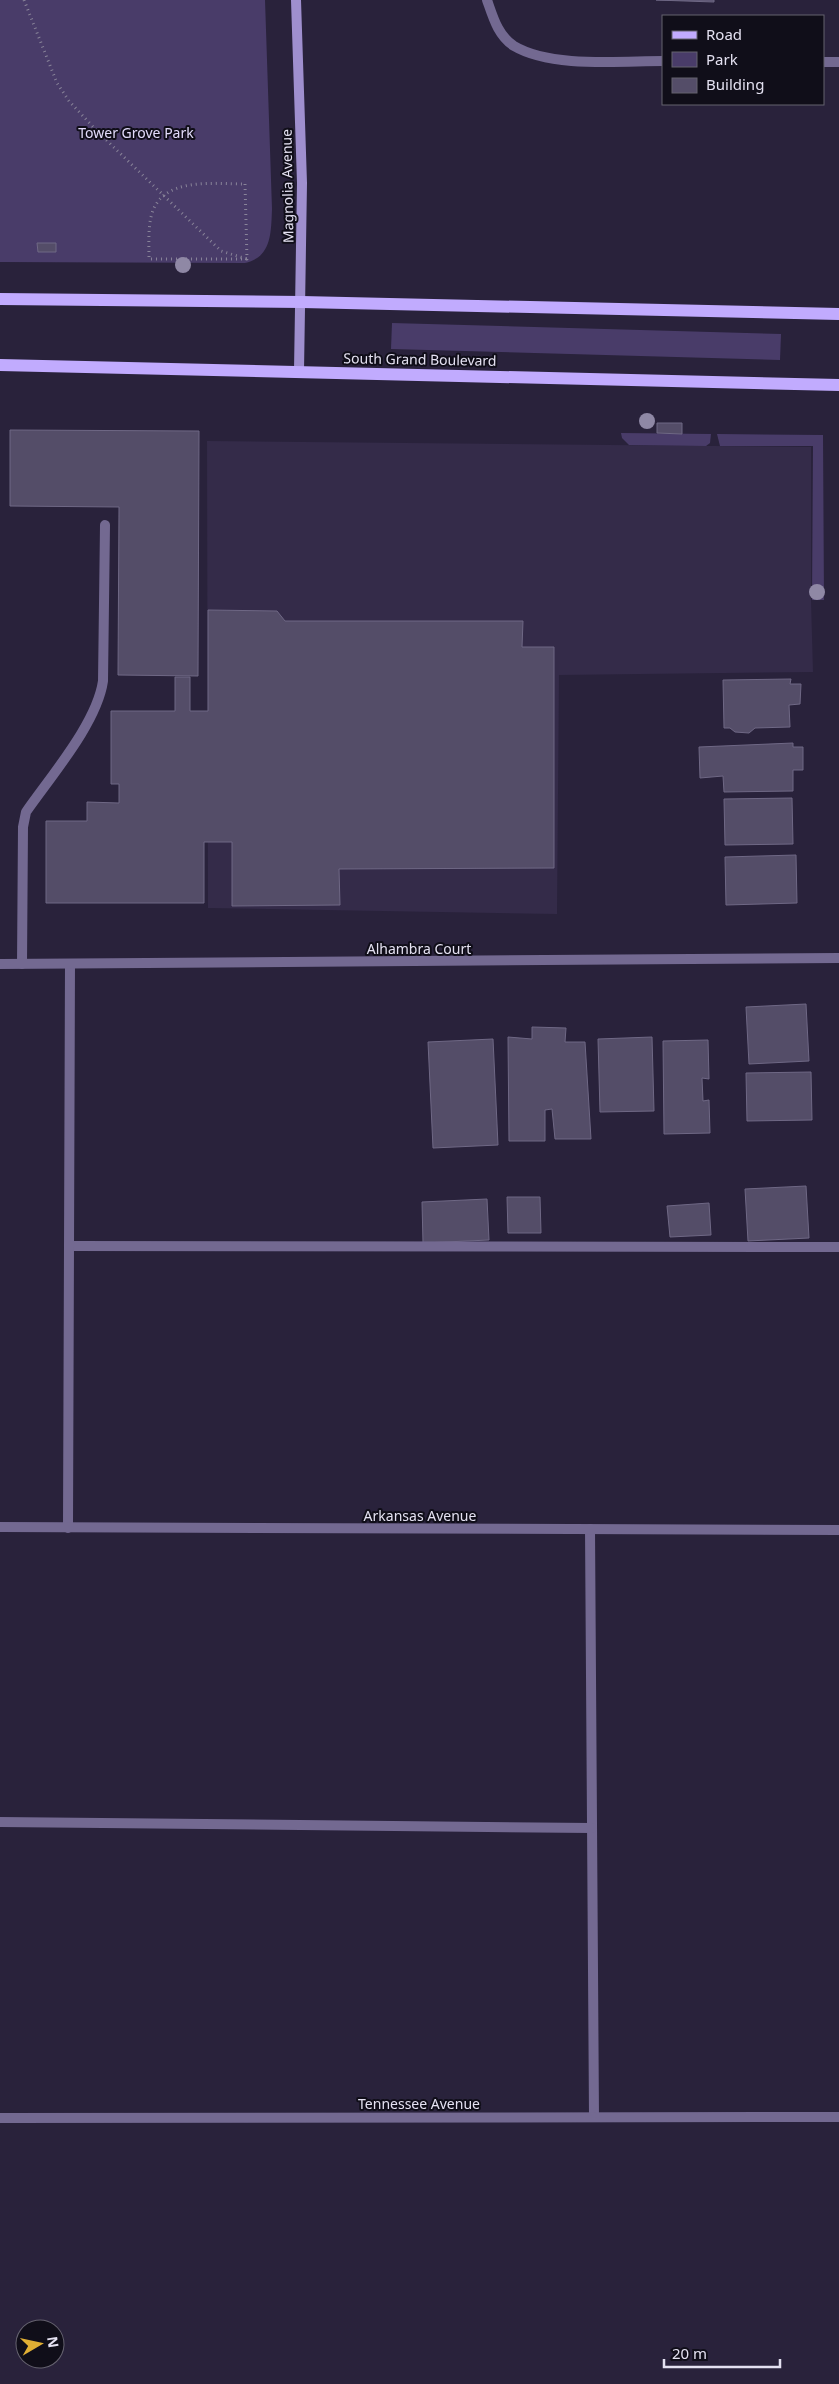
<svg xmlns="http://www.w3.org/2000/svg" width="839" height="2384" font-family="'Noto Sans',sans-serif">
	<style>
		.built { fill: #342b49 }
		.green { fill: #493c69 }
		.building { fill: #544d68; stroke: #6f6885 }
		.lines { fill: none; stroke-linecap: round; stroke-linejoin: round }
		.path { stroke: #898499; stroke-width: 3; stroke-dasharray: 1 4; stroke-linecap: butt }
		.lane { stroke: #736991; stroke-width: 10 }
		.street { stroke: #736991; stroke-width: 10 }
		.secondary { stroke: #9f8fce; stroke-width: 10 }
		.primary { stroke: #c1abfe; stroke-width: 12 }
		.tree { fill: #8f88a5 }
		.labels { text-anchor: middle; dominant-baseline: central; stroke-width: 4; stroke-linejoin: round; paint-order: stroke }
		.park-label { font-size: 14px; fill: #e2dbfb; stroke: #100e19 }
		.street-label { font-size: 14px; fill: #e4e1f1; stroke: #100e19 }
	</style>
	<rect width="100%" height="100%" fill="#29223b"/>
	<path class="built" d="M207,441L811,447V600L813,672L559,675L557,914L208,908Z"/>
	<g class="green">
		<path d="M0,0H265L272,209C271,232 272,257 245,263L0,262Z"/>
		<path d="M392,323L781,334L780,360L391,349Z"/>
		<path d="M621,433L711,434L710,443L706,446L629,445L622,438Z"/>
		<path d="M717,434L823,435L824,600H812L813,446H720Z"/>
	</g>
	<g class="building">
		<path d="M656,0H714V2Z"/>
		<path d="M37,243H56V252H38Z"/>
		<path d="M657,423H682V434L657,433Z"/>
		<path d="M10,430L199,431L198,676L118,675L119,507L10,506Z"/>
		<path d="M208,610L277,611L285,621H523L522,647H554V868L339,869L340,905L232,906V842H204V903H46V821H87V802L119,803V784H111V711H175V677H190V711H208Z"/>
		<path d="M791,679L790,684H801L800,704L789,705L790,727L755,728L749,733L735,732L730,728H724L723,680Z"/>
		<path d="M793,743V747H803V770H793V791L724,792L723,776L700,778L699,747Z"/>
		<path d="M792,798L793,844L725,845L724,799Z"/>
		<path d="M796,855L797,903L726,905L725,857Z"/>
		<path d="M806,1004L809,1061L749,1064L746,1007Z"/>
		<path d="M532,1027L566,1028L565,1042H585L591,1139H555L552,1109L545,1110V1141H509L508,1037L532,1039Z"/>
		<path d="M652,1037L654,1111L600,1112L598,1039Z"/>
		<path d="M493,1039L498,1145L433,1148L428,1042Z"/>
		<path d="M708,1040L709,1079L702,1078L703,1101L709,1100L710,1133L664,1134L663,1041Z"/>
		<path d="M811,1072L812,1120L747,1121L746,1073Z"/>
		<path d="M806,1186L809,1238L748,1241L745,1189Z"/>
		<path d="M507,1197H540L541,1233H508Z"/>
		<path d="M487,1199L489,1240L423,1243L422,1202Z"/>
		<path d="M709,1203L711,1235L670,1237L667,1206Z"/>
	</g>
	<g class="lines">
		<g class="path">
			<path d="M24,0L57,83L69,101L96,130L221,251L247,259"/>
			<path d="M245,184L247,259H149C149,245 148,230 151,217C160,176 213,184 245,184Z"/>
		</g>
		<g class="lane">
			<path d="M487,0C493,17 498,36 514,46C551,68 620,61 663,61"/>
			<path d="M823,62H839"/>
			<path d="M22,964L23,827L26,812C51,776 97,723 103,681L105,525"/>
			<path d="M69,1246L839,1247"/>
			<path d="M68,1528L70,964"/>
			<path d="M590,1529L594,2117"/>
			<path d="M0,1822L592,1828"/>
		</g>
		<g class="street">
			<path d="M0,964L839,958"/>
			<path d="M0,1527L839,1530"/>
			<path d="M0,2118L839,2117"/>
		</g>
		<path class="secondary" d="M296,0L302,183L299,371"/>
		<g class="primary">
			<path d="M0,299L302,302L839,314"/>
			<path d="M0,365L839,385"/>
		</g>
	</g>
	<g class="tree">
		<circle cx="183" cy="265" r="8"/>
		<circle cx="647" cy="421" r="8"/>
		<circle cx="817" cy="592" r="8"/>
	</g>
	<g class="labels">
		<g class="park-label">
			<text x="136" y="132">Tower Grove Park</text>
		</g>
		<g class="street-label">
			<text transform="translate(287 186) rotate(-91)">Magnolia Avenue</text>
			<text transform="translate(420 359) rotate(1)">South Grand Boulevard</text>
			<text x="419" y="948">Alhambra Court</text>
			<text x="420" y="1515">Arkansas Avenue</text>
			<text x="419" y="2103">Tennessee Avenue</text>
		</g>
	</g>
	<rect x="662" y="15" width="162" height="90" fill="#100e19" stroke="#65626f"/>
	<rect x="672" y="31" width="25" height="8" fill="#c1abfe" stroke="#65626f"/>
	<text x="706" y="40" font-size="15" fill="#e4e1f1">Road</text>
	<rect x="672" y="52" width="25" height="15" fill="#493c69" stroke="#65626f"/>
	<text x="706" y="65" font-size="15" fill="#e4e1f1">Park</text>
	<rect x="672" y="78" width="25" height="15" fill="#544d68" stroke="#65626f"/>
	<text x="706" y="90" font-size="15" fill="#e4e1f1">Building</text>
	<g transform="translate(40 2344) rotate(81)"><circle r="24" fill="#100e19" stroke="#65626f"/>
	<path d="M0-4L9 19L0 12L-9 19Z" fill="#e1af34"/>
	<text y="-8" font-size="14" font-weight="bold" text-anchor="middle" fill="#e4e1f1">N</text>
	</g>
	<path d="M664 2359v8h116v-8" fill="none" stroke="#e4e1f1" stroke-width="2.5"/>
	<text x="672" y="2359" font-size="15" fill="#e4e1f1" stroke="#100e19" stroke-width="4" paint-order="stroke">20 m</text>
</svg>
